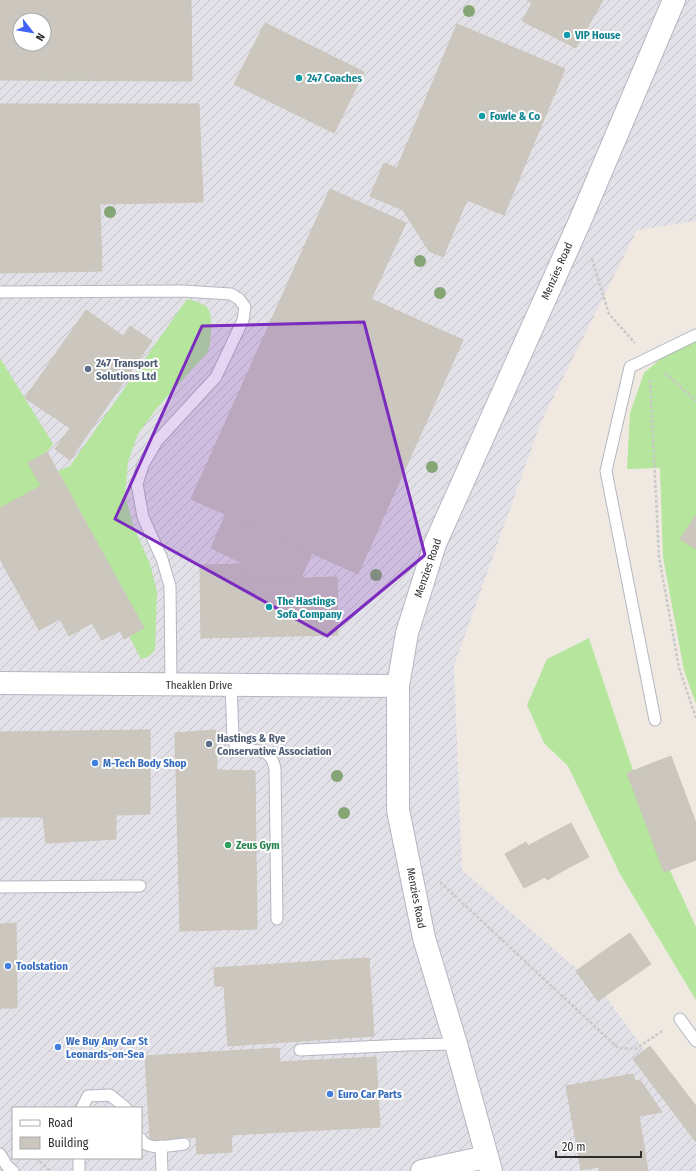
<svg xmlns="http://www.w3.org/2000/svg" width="696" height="1171" font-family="'Fira Sans Condensed',sans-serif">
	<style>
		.industrial { fill: url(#industrial-furrows); fill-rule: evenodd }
		.grass { fill: #b6e59e }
		.building { fill: #cbc7bf; stroke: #cbc5ba; fill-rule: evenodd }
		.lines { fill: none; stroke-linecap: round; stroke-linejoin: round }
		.lane-casing { stroke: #b4b7c1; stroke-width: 13 }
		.street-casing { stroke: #b4b7c1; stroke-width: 24 }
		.path { stroke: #c9c9c9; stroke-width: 2.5; stroke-dasharray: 3 2; stroke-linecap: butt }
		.lane { stroke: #fff; stroke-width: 11 }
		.street { stroke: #fff; stroke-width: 22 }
		.tree { fill: #84a574 }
		.marked { fill: #7b2cbf; fill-opacity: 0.2; stroke: #7b2cbf; stroke-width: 3; stroke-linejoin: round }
		.culture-dot { fill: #0f9aa8; stroke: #fff; stroke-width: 1.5 }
		.service-dot { fill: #5c6f8a; stroke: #fff; stroke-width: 1.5 }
		.shop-dot { fill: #3f7fe0; stroke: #fff; stroke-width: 1.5 }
		.leisure-dot { fill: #2e9e5b; stroke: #fff; stroke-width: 1.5 }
		.labels { text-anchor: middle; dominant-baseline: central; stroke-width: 4; stroke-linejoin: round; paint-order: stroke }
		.culture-label { font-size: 11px; font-weight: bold; fill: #0d838f; stroke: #fff; text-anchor: start }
		.street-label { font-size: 11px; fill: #2e2e2e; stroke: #fff }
		.service-label { font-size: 11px; font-weight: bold; fill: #4e5e75; stroke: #fff; text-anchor: start }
		.shop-label { font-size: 11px; font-weight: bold; fill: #366cbe; stroke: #fff; text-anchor: start }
		.leisure-label { font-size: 11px; font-weight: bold; fill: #27864d; stroke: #fff; text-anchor: start }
	</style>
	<defs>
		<pattern id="industrial-furrows" width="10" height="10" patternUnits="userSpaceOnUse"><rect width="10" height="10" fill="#e3e1e8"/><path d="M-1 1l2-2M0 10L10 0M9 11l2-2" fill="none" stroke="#c3c1c7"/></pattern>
	</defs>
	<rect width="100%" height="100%" fill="#efe9e1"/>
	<path class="industrial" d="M0,0H696V221L637,230L541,422L454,666L462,870L601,990L696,1122V1171H0ZM20,20H44V44H20ZM13,1108H141V1158H13Z"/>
	<g class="grass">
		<path d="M187,299C209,304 212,308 211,330C211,338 210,345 208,352L157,408L138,434L128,462L125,495L134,528L150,564L157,592L155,650L148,657L141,659L129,636L144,628L58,471L70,466Z"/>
		<path d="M696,329V704L684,670L663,557L660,468L627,469L630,413L644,373Z"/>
		<path d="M0,358L53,444L47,452L28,463L41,486L0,508Z"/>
		<path d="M589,638L657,842L696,927V1000L620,874L568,766L544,743L527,705L547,659Z"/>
	</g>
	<g class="building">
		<path d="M0,0H191L192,81L0,80ZM20,20H44V44H20Z"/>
		<path d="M527,0H603L576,48L522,21L532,3Z"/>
		<path d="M265,23L364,72L334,133L234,84Z"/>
		<path d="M457,24L565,69L504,215L467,200L443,257L429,251L403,210L370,196L384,163L397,168Z"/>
		<path d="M0,104H199L203,202L100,204L102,271L0,273Z"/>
		<path d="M330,189L406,223L371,299L463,340L358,574L191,499Z"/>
		<path d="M86,310L123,336L130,326L152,341L70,460L55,449L70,428L25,398Z"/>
		<path d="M47,452L144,628L124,639L120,631L102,640L92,623L69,636L60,619L39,630L0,559V508L41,486L28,463Z"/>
		<path d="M226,514L312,553L301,578L244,580V564L211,548Z"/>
		<path d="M696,515V549L680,539Z"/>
		<path d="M244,564V580L337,577L338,635L201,638L200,565Z"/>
		<path d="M150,730V814L116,815V839L46,843L43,817H0V732Z"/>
		<path d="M216,730L217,770L255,771L257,929L180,931L175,733Z"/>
		<path d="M671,756L696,823V860L664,872L627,773Z"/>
		<path d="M571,823L589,857L568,868L550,834Z"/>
		<path d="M550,834L568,868L547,880L528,846Z"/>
		<path d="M526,842L545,877L524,888L505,854Z"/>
		<path d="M16,923L17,1008H0V924Z"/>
		<path d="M630,933L651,964L622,984L601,953Z"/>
		<path d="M601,953L622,984L598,1001L576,971Z"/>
		<path d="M369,958L374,1036L228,1046L224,986H215L214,968Z"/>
		<path d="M650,1046L696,1106V1142L633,1059Z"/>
		<path d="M279,1048L284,1132L231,1135L232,1152L197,1154L196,1137L150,1140L145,1056Z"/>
		<path d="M376,1057L380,1127L284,1132L280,1062Z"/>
		<path d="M633,1074L635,1081L640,1080L662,1112L639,1116L648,1171H599V1167L581,1170L566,1086Z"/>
	</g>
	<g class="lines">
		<g class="lane-casing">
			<g id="lane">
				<path d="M0,292L183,291L231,294L239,299L245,307L243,320L216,377L157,441L143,465L137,484L143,517L162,559L170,586L171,685"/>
				<path d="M231,684L233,739L236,746C254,755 270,743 275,769L277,919"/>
				<path d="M655,720L606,471L630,367L696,335"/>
				<path d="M0,887L140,886"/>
				<path d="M680,1019L696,1041"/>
				<path d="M300,1050L406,1045L456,1044"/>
				<path d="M82,1108L88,1096L110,1095L126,1108"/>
				<path d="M141,1139C147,1152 172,1145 184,1144"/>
				<path d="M161,1146L162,1171"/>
				<path d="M0,1154L7,1166L13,1171"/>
				<path d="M79,1158V1171"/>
			</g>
		</g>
		<g class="street-casing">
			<g id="street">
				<path d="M0,683L398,686"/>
				<path d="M422,1171L486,1157"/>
				<path d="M491,1171L456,1044L424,938L398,810V686L407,633L435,544L580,221L674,0"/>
			</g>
		</g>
		<g class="path">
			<path d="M592,259L609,314L635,343"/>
			<path d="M665,373L696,401"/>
			<path d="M650,380L659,557L679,668L696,718"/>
			<path d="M440,882L618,1048L635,1049L664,1030"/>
			<path d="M36,1158L50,1171"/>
		</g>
		<use href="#lane" class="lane"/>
		<use href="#street" class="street"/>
	</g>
	<g class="tree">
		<circle cx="469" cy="11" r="6"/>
		<circle cx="110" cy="212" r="6"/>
		<circle cx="420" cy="261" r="6"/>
		<circle cx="440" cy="293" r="6"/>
		<circle cx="432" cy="467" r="6"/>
		<circle cx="376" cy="575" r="6"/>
		<circle cx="337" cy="776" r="6"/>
		<circle cx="344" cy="813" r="6"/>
	</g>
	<path class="marked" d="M364,322L425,555L327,636L115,519L202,326Z"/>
	<g class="culture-dot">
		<circle cx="567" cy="35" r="4"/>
		<circle cx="299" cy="78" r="4"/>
		<circle cx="482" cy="116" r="4"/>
		<circle cx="269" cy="607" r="4"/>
	</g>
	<g class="service-dot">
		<circle cx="88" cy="369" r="4"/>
		<circle cx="209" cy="744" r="4"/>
	</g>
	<g class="shop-dot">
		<circle cx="95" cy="763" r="4"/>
		<circle cx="8" cy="966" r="4"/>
		<circle cx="58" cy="1047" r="4"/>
		<circle cx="330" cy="1094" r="4"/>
	</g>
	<circle class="leisure-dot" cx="228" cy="845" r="4"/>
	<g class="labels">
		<g class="culture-label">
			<text x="575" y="35">VIP House</text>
			<text x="307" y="78">247 Coaches</text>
			<text x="490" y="116">Fowle &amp; Co</text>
			<text x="277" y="601">The Hastings<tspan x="277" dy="13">Sofa Company</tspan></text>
		</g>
		<g class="street-label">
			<text transform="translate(557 271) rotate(-66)">Menzies Road</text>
			<text transform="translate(428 568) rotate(-71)">Menzies Road</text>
			<text x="199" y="685">Theaklen Drive</text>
			<text transform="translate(416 898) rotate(79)">Menzies Road</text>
		</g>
		<g class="service-label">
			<text x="96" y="363">247 Transport<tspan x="96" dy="13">Solutions Ltd</tspan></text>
			<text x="217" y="738">Hastings &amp; Rye<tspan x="217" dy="13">Conservative Association</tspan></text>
		</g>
		<g class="shop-label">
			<text x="103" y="763">M-Tech Body Shop</text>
			<text x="16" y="966">Toolstation</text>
			<text x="66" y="1041">We Buy Any Car St<tspan x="66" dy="13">Leonards-on-Sea</tspan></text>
			<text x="338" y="1094">Euro Car Parts</text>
		</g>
		<g class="leisure-label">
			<text x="236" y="845">Zeus Gym</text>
		</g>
	</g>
	<rect x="12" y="1107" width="130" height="52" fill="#ffffff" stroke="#ababab"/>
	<rect x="20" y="1120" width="20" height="6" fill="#ffffff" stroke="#ababab"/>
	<text x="48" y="1127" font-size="12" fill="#2e2e2e">Road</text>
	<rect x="20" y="1137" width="20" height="12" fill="#cbc7bf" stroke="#ababab"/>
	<text x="48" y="1147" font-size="12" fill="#2e2e2e">Building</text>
	<g transform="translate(32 32) rotate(121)"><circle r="19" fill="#ffffff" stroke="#ababab"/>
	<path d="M0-3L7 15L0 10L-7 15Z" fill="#4264fb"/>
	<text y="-6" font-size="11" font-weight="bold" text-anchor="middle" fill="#2e2e2e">N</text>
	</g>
	<path d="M556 1151v6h85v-6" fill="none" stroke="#2e2e2e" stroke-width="2"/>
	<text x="562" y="1151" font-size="12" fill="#2e2e2e" stroke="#ffffff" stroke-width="3" paint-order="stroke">20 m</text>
</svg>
